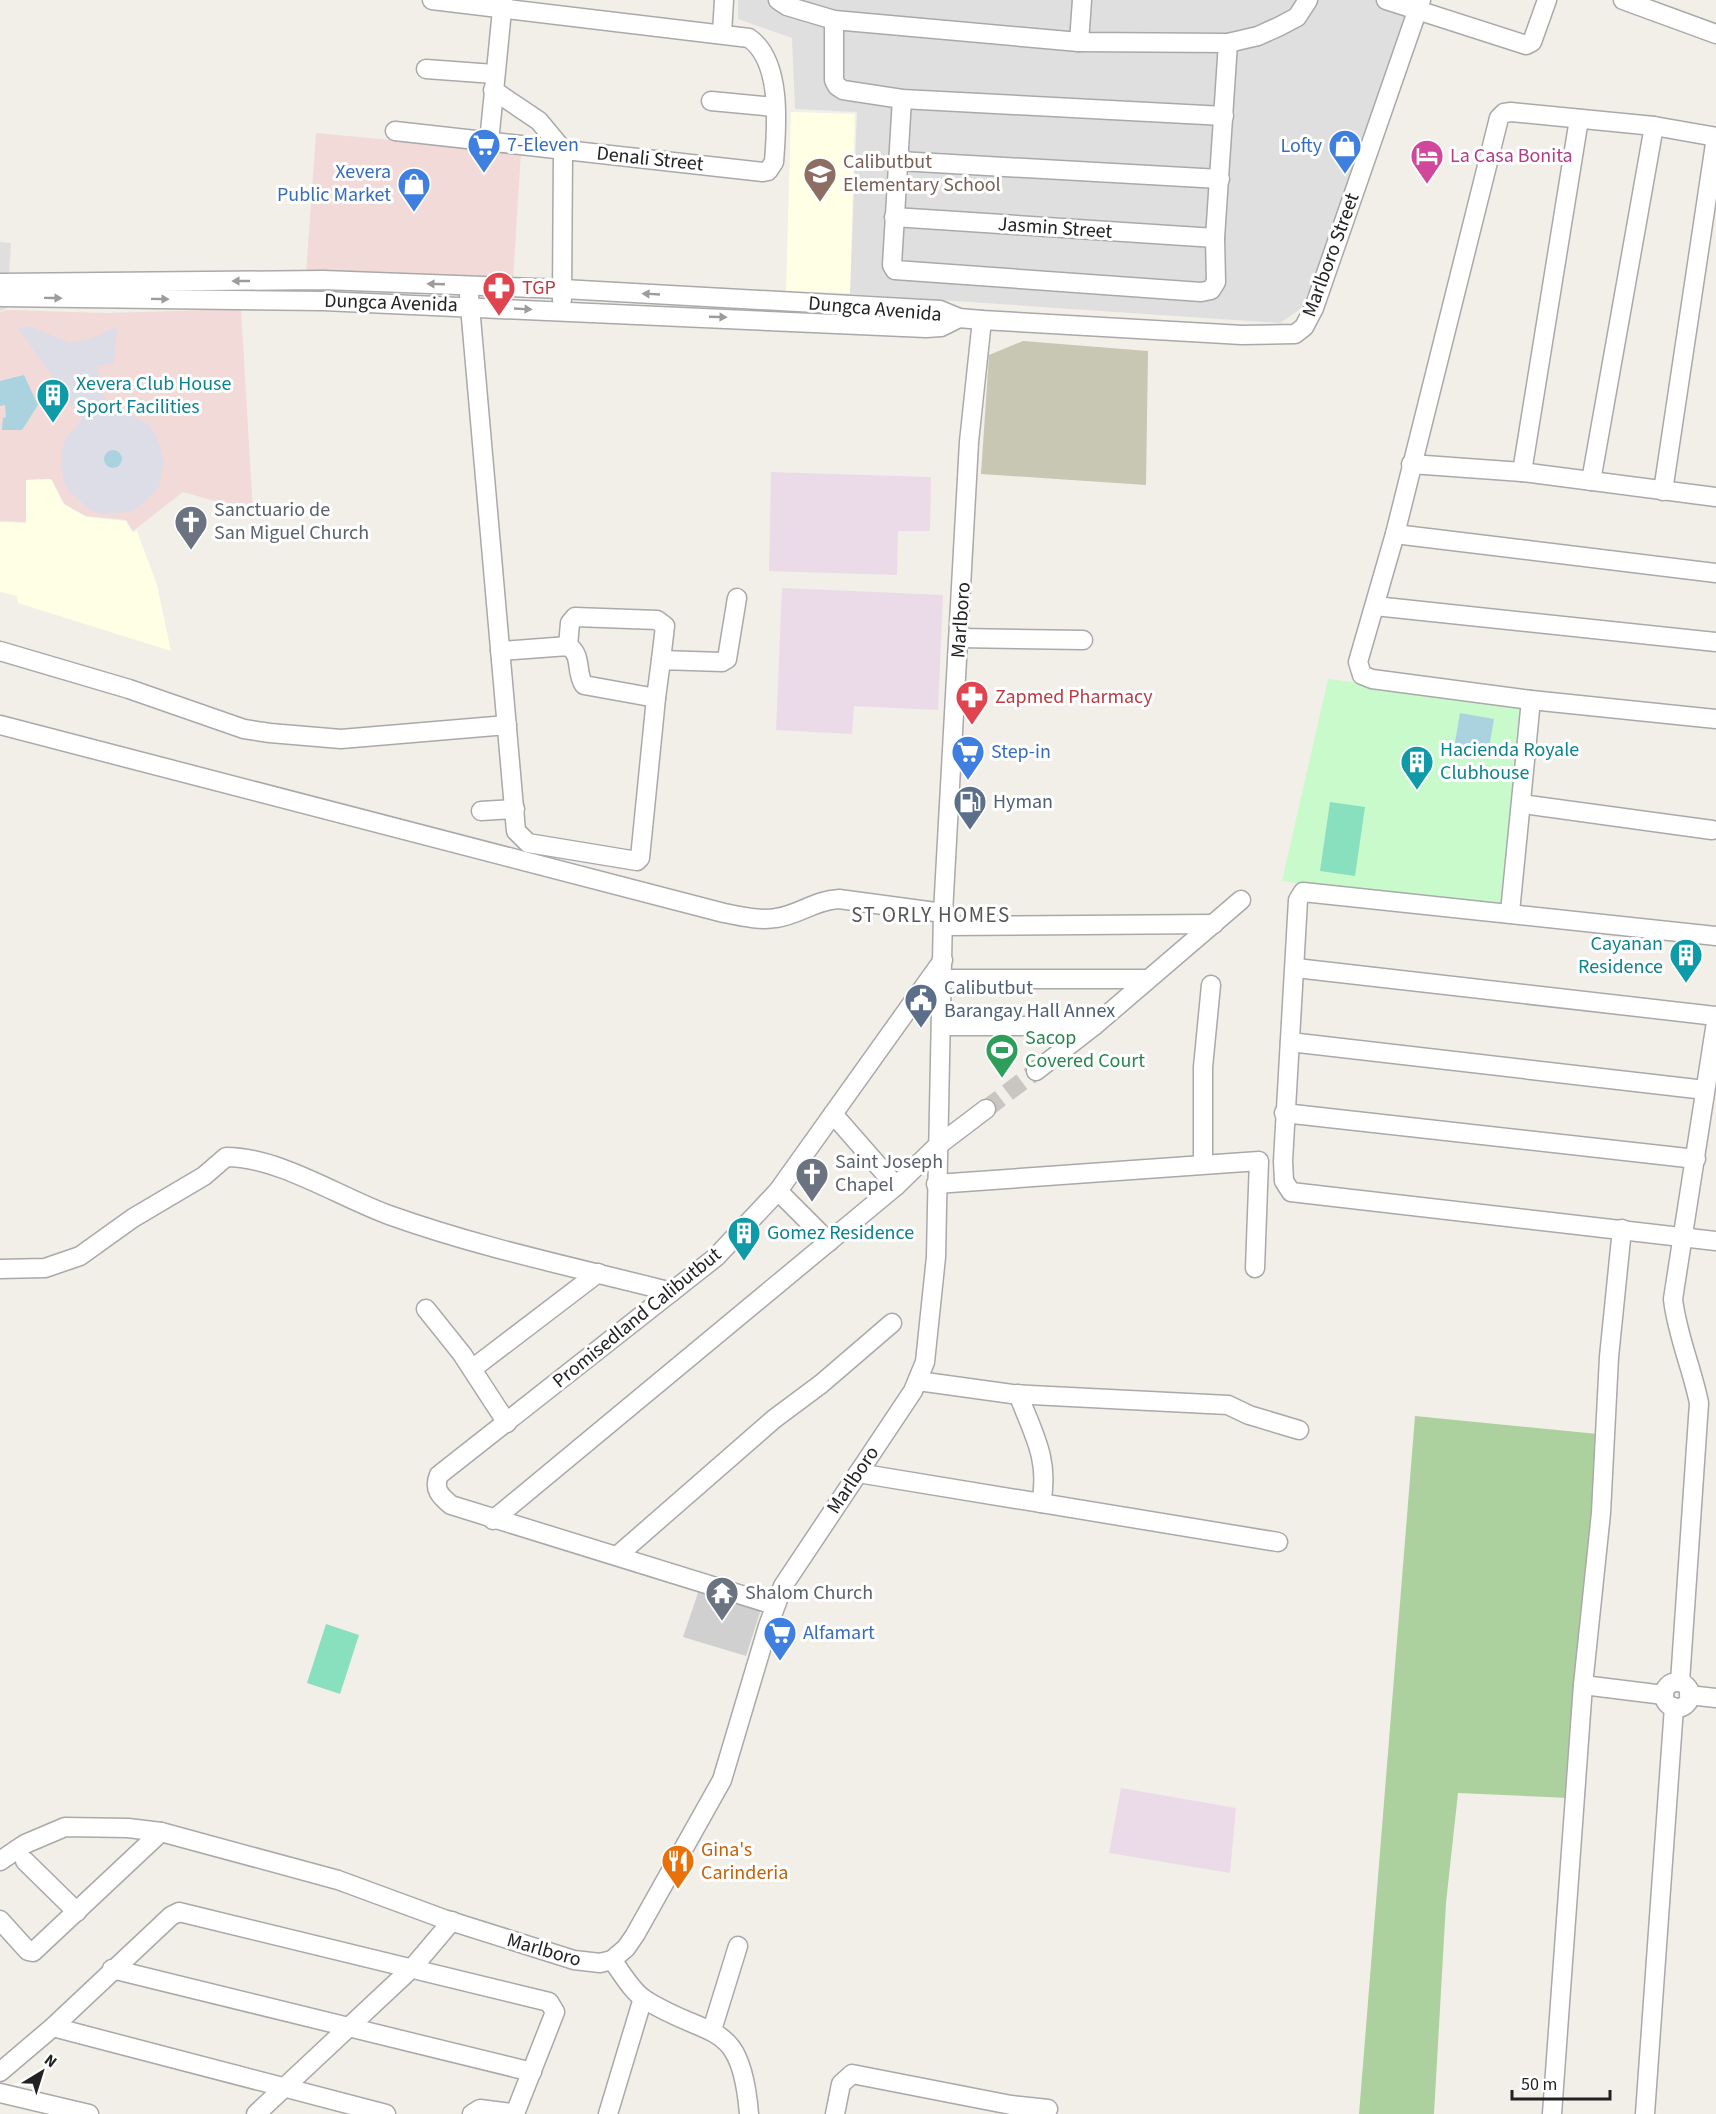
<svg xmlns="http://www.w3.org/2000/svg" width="1716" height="2114" font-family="'Source Sans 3',sans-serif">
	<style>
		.residential { fill: #e0dfdf }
		.commercial { fill: #f2dad9 }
		.industrial { fill: #ebdbe8 }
		.education { fill: #ffffe5 }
		.religious { fill: #d0d0d0 }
		.construction { fill: #c7c7b4 }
		.forest { fill: #add19e }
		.park { fill: #c8facc }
		.pitch { fill: #88e0be }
		.plaza { fill: #dddde8 }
		.water { fill: #aad3df }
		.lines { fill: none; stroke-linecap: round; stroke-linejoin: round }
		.minor-tunnel { stroke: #c8c6c1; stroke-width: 18; stroke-dasharray: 18 9; stroke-linecap: butt }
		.minor-casing { stroke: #a9a9a9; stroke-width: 21 }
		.minor { stroke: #fff; stroke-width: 18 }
		.oneway { fill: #9c9c9c }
		.labels { text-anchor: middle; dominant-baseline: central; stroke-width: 6; stroke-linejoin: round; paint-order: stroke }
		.shop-label { font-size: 20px; fill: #366cbe; stroke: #fff; text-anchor: start }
		.hotel-label { font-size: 20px; fill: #b23c85; stroke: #fff; text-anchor: start }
		.street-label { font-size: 20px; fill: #222; stroke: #fff }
		.education-label { font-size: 20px; fill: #785e54; stroke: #fff; text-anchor: start }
		.health-label { font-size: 20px; fill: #be3a42; stroke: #fff; text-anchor: start }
		.culture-label { font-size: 20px; fill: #0d838f; stroke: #fff; text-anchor: start }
		.worship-label { font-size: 20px; fill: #5b616d; stroke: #fff; text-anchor: start }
		.service-label { font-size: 20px; fill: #4e5e75; stroke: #fff; text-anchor: start }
		.leisure-label { font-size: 20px; fill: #27864d; stroke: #fff; text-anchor: start }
		.food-label { font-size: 20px; fill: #c56008; stroke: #fff; text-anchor: start }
		.neighbourhood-label { font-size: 21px; letter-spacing: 1.5px; fill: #555; stroke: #fff }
	</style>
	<rect width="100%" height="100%" fill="#f2efe9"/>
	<g class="residential">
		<path d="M738,0H1420L1311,302L1280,323L850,294L857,112L795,109L792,38L738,19Z"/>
		<path d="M0,242L11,243L7,308L0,311Z"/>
	</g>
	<g class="commercial">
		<path d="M316,133L521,152L513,280L306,274Z"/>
		<path d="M241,309L253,512L183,492L133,531L126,520L86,516L64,504L51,479L26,480V522L0,521V312L7,310L106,313Z"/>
	</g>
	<g class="industrial">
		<path d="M771,472L931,477L930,531H898L897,575L769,571Z"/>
		<path d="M782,588L943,595L938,710L854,706L852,734L776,730Z"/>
		<path d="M1121,1788L1236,1808L1230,1873L1109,1853Z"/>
	</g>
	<g class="education">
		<path d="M791,112L855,114L850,293L786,291Z"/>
		<path d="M51,479L64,504L86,517L126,521L132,532L137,531L157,585L171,651L18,603L17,596L0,592V522L26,523V480Z"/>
	</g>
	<path class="religious" d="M700,1587L762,1606L746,1656L683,1637Z"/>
	<path class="construction" d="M1023,341L1148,351L1146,485L981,474L989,355Z"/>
	<path class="forest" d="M1415,1416L1598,1434L1568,1798L1458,1793L1446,1903L1434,2114H1359Z"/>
	<path class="park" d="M1328,679L1534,705L1511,911L1282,881Z"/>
	<g class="pitch">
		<path d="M1330,802L1365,807L1355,876L1320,871Z"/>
		<path d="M326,1624L359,1635L340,1694L307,1683Z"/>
	</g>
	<path class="plaza" d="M29,326L71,343L90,339L117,326L114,364L97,366L108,410L124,412L148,424L156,435L164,460L159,487L141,506L129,512L102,514L89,509L69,491L63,479L61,453L65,440L82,419L18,328Z"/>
	<g class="water">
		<path d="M24,375L38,405L22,430H2L3,418L6,417L5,405L0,406V381Z"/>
		<circle cx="113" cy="459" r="9"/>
		<path d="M1460,713L1494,719L1488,754L1454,748Z"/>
	</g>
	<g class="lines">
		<path class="minor-tunnel" d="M986,1109L1036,1071"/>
		<g class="minor-casing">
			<g id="minor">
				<path d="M778,0L787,6L834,20L1079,42L1228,43L1258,36L1280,26L1297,17L1308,0"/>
				<path d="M1386,0L1526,45L1532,42L1547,0"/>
				<path d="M1623,0L1716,34"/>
				<path d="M834,20V80L837,86L843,90L902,99L1224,116"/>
				<path d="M722,33L724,0"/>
				<path d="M1079,42L1082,0"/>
				<path d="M426,69L494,74"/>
				<path d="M493,90L539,121L563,150L562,300"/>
				<path d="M902,99L892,265L895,270L1201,292L1211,290L1216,282L1215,238L1228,43"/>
				<path d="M711,101L774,107"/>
				<path d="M395,131L763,172L768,171L774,162C777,125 782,61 749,38L432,0"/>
				<path d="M1716,137L1654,126L1511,112L1504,113L1499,118L1395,534L1358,662L1362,675L1372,679L1531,700L1716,719"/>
				<path d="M489,142L503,0"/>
				<path d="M899,161L1220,179"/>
				<path d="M894,217L1215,238"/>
				<path d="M0,283L323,280L563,289L940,310L959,318L982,320L1242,335L1295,334L1304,327L1314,308L1421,0"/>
				<path d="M469,295L516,831L528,843L637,861L640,858L656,698"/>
				<path d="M0,297L323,301L926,328L941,327L959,318"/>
				<path d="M1411,464L1522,472L1716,497"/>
				<path d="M1522,472L1579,119"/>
				<path d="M1591,481L1654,126"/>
				<path d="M1663,491L1716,137"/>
				<path d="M1395,534L1716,573"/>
				<path d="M1375,606L1716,642"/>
				<path d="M959,638L1083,640"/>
				<path d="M568,646L570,623L575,617L657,620L665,626L661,660"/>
				<path d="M0,651L129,689L244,729L270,733L341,739L507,725"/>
				<path d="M500,651L568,646C583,655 575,672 584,685L656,698L661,660L722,662L727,659L737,598"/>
				<path d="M0,725L724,913C740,916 759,921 776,918C799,915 815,900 839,899L943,913"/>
				<path d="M1522,804L1712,830"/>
				<path d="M481,811L515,809"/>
				<path d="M1510,912L1531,700"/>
				<path d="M943,926L1214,924"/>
				<path d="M1716,936L1303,892L1298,900L1283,1161L1284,1181L1291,1192L1716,1241"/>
				<path d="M1296,968L1716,1016"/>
				<path d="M942,979H1148"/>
				<path d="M942,1026H1094"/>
				<path d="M1290,1042L1705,1090"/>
				<path d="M1036,1071L1094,1026L1241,900"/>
				<path d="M1284,1113L1696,1159"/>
				<path d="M833,1114L896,1186"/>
				<path d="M1203,1164V1067L1211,985"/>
				<path d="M936,1184L1259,1161L1255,1268"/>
				<path d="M778,1191L829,1242"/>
				<path d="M0,1269L45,1268L80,1256L133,1218L204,1176L226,1157C279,1157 339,1197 389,1215C481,1248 578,1268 672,1292"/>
				<path d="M426,1309L462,1354L507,1423"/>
				<path d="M472,1369L598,1273"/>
				<path d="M918,1381L1012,1394L1228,1405L1249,1415L1299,1430"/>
				<path d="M1018,1394C1033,1433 1050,1460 1041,1503"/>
				<path d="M858,1473L1278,1542"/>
				<path d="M493,1520L896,1186L936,1147L986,1109"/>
				<path d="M617,1556L774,1419L821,1384L892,1323"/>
				<path d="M774,1605L451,1505C440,1496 433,1489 439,1475L716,1257L778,1191L943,960"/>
				<path d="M1680,1682L1699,1403C1692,1368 1677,1335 1673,1299L1716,1022"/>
				<circle cx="1677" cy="1695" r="13"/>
				<path d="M1583,1685L1664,1695"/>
				<path d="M1689,1695L1716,1698"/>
				<path d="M0,1861L25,1844L65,1827L128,1828L161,1832L338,1880L444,1919L574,1960L600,1963L612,1960L626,1948L635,1935L722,1780L768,1626L783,1586L913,1391L925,1362L936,1257L943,913L969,442L982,320"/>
				<path d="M25,1861L77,1912"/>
				<path d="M0,1920L28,1951L33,1952L161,1832"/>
				<path d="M612,1960C622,1973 631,1990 644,1999C710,2041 741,2016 749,2114"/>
				<path d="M112,1969L532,2072"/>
				<path d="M53,2027L386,2114"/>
				<path d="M712,2030L738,1946"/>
				<path d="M0,2072L53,2027L171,1916L179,1912L549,2002L555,2012L516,2111L512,2113L480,2109L472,2114"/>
				<path d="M0,2093L89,2114"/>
				<path d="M256,2114L413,1967L452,1921"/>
				<path d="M608,2114L643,1998"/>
				<path d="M835,2114L841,2084L852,2074L1011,2105L1048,2109"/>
				<path d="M1552,2114L1583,1685L1601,1513L1609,1357L1622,1229"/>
				<path d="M1645,2114L1674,1707"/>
			</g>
		</g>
		<use href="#minor" class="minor"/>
	</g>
	<defs><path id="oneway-solid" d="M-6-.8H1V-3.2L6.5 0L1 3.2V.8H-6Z" transform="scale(1.5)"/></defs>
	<g class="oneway">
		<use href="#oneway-solid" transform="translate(241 281) rotate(180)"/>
		<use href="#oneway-solid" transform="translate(436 284) rotate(-178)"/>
		<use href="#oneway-solid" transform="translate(651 294) rotate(-177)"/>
		<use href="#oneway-solid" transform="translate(53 298) rotate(1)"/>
		<use href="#oneway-solid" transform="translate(160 299) rotate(1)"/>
		<use href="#oneway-solid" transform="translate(523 309) rotate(3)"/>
		<use href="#oneway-solid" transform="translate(718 317) rotate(2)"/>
	</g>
	<defs>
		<g id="supermarket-pin" transform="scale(1.725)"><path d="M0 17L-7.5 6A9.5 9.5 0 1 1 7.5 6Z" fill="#3f7fe0" stroke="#fff"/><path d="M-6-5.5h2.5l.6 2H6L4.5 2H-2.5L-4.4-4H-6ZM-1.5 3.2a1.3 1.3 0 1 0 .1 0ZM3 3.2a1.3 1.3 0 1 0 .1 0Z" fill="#fff"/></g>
		<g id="shop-pin" transform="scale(1.725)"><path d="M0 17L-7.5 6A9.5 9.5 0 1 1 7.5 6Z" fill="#3f7fe0" stroke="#fff"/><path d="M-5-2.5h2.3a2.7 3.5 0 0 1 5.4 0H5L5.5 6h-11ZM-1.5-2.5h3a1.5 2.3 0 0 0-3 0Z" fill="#fff"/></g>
		<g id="hotel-pin" transform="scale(1.725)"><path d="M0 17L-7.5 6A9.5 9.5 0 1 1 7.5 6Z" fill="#d1479c" stroke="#fff"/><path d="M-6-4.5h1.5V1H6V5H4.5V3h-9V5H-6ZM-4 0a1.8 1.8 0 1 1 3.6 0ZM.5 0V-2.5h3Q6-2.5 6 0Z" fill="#fff"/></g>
		<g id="school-pin" transform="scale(1.725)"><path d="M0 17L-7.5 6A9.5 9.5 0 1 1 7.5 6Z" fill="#8d6e63" stroke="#fff"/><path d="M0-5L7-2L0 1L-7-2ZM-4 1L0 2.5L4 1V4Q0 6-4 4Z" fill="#fff"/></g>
		<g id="pharmacy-pin" transform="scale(1.725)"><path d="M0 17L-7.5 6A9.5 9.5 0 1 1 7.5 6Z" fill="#e0444e" stroke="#fff"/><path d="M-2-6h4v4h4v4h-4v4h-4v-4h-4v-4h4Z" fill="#fff"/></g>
		<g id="building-pin" transform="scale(1.725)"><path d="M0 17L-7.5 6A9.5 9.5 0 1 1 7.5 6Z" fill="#0f9aa8" stroke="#fff"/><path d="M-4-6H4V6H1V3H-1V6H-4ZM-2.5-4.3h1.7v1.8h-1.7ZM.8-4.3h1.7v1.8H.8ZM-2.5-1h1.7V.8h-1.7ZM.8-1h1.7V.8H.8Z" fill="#fff"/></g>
		<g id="church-pin" transform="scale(1.725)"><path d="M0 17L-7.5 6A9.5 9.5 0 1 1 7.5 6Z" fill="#6b7280" stroke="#fff"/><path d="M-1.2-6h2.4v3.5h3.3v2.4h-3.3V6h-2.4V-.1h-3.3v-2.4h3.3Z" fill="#fff"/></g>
		<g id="fuel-pin" transform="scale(1.725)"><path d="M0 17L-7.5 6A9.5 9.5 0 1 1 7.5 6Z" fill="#5c6f8a" stroke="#fff"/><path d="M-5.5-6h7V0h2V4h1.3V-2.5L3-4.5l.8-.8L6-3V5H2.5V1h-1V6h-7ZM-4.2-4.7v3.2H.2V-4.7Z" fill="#fff"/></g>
		<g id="civic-pin" transform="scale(1.725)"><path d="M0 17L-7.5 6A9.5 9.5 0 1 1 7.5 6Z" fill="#5c6f8a" stroke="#fff"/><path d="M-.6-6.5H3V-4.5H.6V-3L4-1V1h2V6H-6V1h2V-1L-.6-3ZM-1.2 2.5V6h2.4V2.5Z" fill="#fff"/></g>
		<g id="stadium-pin" transform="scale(1.725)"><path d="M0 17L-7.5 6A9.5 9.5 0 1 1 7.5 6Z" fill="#2e9e5b" stroke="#fff"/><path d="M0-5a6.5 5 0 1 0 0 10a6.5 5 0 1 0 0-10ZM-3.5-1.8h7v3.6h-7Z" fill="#fff"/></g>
		<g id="temple-pin" transform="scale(1.725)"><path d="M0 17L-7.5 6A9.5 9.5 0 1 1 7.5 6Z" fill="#6b7280" stroke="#fff"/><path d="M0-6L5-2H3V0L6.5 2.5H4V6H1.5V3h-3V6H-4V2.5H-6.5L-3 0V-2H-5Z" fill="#fff"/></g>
		<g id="restaurant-pin" transform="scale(1.725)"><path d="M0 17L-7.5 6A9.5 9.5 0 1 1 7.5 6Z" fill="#e8710a" stroke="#fff"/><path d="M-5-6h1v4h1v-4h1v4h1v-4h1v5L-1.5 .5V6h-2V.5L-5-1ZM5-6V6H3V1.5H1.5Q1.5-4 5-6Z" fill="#fff"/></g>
	</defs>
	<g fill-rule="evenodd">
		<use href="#supermarket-pin" x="484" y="145"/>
		<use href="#shop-pin" x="1345" y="146"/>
		<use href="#hotel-pin" x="1427" y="156"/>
		<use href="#school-pin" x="820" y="174"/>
		<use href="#shop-pin" x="414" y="184"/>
		<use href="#pharmacy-pin" x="499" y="288"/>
		<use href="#building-pin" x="53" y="395"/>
		<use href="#church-pin" x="191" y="522"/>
		<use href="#pharmacy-pin" x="972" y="697"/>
		<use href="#supermarket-pin" x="968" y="752"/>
		<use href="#building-pin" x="1417" y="762"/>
		<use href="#fuel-pin" x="970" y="802"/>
		<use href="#building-pin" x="1686" y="955"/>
		<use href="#civic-pin" x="921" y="1000"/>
		<use href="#stadium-pin" x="1002" y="1050"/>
		<use href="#church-pin" x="812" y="1174"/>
		<use href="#building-pin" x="744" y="1233"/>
		<use href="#temple-pin" x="722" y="1593"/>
		<use href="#supermarket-pin" x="780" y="1633"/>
		<use href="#restaurant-pin" x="678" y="1861"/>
	</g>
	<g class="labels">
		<g class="shop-label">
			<text x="507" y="145">7-Eleven</text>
			<text x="1322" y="146" text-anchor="end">Lofty</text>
			<text x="391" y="172" text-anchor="end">Xevera<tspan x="391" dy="23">Public Market</tspan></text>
			<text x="991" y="752">Step-in</text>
			<text x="803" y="1633">Alfamart</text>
		</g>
		<g class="hotel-label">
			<text x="1450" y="156">La Casa Bonita</text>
		</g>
		<g class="street-label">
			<text transform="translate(650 159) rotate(6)">Denali Street</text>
			<text transform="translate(1055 228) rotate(4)">Jasmin Street</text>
			<text transform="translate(1331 255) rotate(-70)">Marlboro Street</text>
			<text transform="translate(391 303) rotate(2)">Dungca Avenida</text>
			<text transform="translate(875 309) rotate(5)">Dungca Avenida</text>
			<text transform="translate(961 620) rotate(-86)">Marlboro</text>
			<text transform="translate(637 1318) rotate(-39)">Promisedland Calibutbut</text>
			<text transform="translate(853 1480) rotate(-56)">Marlboro</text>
			<text transform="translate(544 1950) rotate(16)">Marlboro</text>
		</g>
		<g class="education-label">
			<text x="843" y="162">Calibutbut<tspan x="843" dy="23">Elementary School</tspan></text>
		</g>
		<g class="health-label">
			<text x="522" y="288">TGP</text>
			<text x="995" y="697">Zapmed Pharmacy</text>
		</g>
		<g class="culture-label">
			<text x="76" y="384">Xevera Club House<tspan x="76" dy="23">Sport Facilities</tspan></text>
			<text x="1440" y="750">Hacienda Royale<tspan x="1440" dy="23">Clubhouse</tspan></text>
			<text x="1663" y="944" text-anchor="end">Cayanan<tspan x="1663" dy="23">Residence</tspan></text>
			<text x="767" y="1233">Gomez Residence</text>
		</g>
		<g class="worship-label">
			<text x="214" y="510">Sanctuario de<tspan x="214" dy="23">San Miguel Church</tspan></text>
			<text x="835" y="1162">Saint Joseph<tspan x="835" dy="23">Chapel</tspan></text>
			<text x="745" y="1593">Shalom Church</text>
		</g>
		<g class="service-label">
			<text x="993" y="802">Hyman</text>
			<text x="944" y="988">Calibutbut<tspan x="944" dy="23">Barangay Hall Annex</tspan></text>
		</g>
		<g class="leisure-label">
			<text x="1025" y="1038">Sacop<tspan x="1025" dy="23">Covered Court</tspan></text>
		</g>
		<g class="food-label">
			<text x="701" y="1850">Gina's<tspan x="701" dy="23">Carinderia</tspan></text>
		</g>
		<g class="neighbourhood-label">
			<text x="931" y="915">ST ORLY HOMES</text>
		</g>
	</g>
	<g transform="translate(42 2072) rotate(38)" stroke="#ffffff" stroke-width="4.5" paint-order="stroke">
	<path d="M0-4.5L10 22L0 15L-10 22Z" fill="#222222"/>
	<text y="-9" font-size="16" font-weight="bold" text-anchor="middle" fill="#222222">N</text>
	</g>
	<path d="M1512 2090v9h98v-9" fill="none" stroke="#222222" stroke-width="3"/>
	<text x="1521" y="2090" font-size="18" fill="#222222" stroke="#ffffff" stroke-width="4.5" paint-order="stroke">50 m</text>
</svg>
